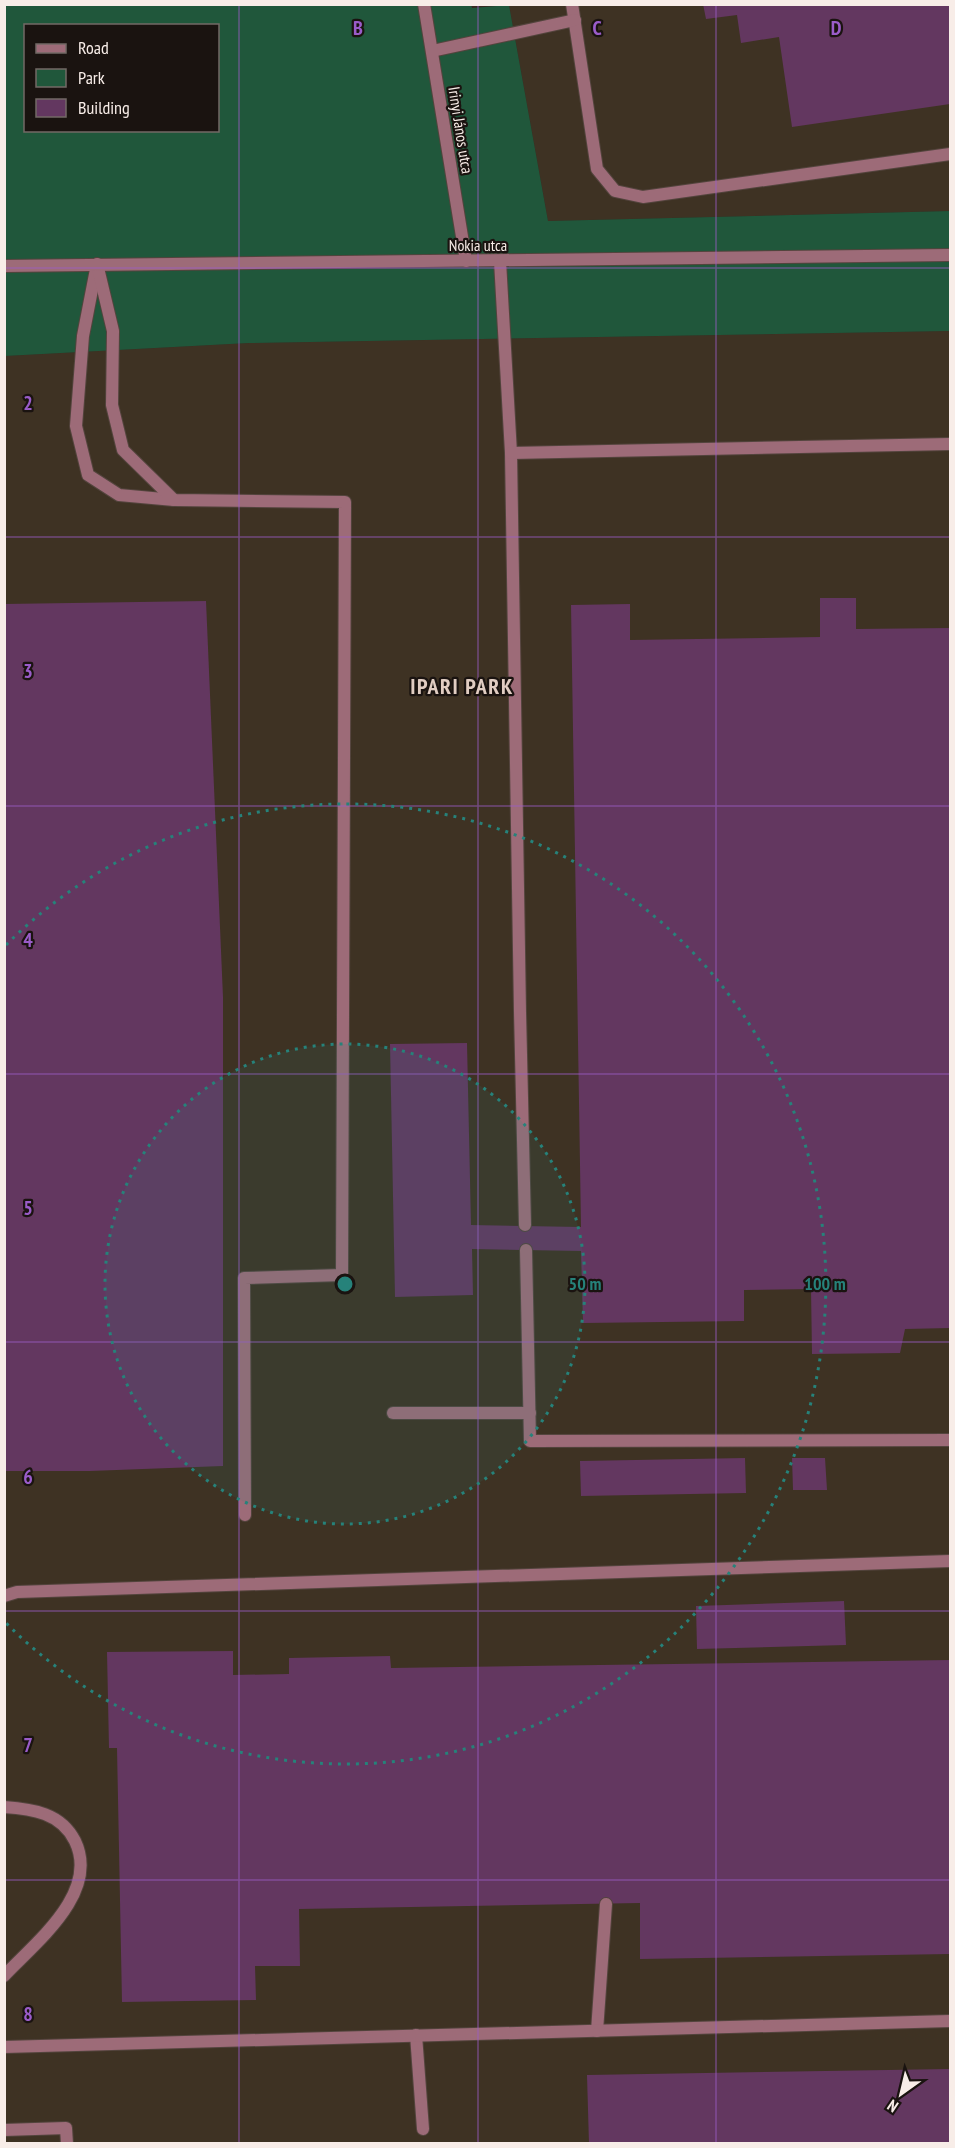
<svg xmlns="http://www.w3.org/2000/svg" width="955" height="2148" font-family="'PT Sans Narrow',sans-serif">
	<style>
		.industrial { fill: #3e3223 }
		.green { fill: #20573b; fill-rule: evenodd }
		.building { fill: #633760 }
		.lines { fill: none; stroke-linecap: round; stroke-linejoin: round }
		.service-casing { stroke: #53443d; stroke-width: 14 }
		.minor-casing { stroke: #53443d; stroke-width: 14 }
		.service { stroke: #9d6b78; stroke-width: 12 }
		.minor { stroke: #9d6b78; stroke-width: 12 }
		.grid { fill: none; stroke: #9a5cc9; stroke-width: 1.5; stroke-opacity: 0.55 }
		.ring { fill: none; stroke: #26827a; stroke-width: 3; stroke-dasharray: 3 6 }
		.labels { text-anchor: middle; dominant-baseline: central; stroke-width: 4.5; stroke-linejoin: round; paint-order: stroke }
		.street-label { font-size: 16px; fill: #f8ede8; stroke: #1a1310 }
		.district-label { font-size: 22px; font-weight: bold; letter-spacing: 1.5px; fill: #e1cdc2; stroke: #1a1310 }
		.grid-label { font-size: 20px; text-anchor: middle; font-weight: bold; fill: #9a5cc9; stroke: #1a1310; stroke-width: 4.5; stroke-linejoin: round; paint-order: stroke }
		.centre { fill: #26827a; stroke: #1a1310; stroke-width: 3 }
		.ring-label { font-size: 18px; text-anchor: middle; font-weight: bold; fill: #26827a; stroke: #1a1310; stroke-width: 4.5; stroke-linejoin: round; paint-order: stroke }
	</style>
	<rect width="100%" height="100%" fill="#382921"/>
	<g class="industrial">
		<path d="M509,5H950V211L548,221Z"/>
		<path d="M950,331V2143L5,2144V356L249,343Z"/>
	</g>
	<path class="green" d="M471,4L472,8L509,5L548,221L950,211V331L249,343L5,356V5ZM26,26H218V130H26Z"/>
	<g class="building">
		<path d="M703,4H950V104L792,127L779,37L741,43L737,15L706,19Z"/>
		<path d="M820,598H856V629L950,628V1328L905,1329L900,1353L812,1354L811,1289L744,1290V1321L583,1323L581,1251L472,1249L473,1295L395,1297L390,1044L467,1043L471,1225L581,1227L571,605L630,604V640L820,637Z"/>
		<path d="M206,601L223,997V1466L90,1471H4V604Z"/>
		<path d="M745,1458L746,1493L581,1496L580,1461Z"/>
		<path d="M792,1458H825L827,1490H793Z"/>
		<path d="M844,1601L846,1645L697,1649L696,1606Z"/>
		<path d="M233,1651V1675L289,1674V1658L390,1656L391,1668L950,1660V1954L640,1959V1903L299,1909L300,1966H255L256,2000L122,2002L117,1748H109L107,1652Z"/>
		<path d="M950,2069V2144H589L587,2075Z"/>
	</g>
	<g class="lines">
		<g class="service-casing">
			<g id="service">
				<path d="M572,4L597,169L615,191L643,197L950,154"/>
				<path d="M432,51L575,20"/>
				<path d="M500,261L511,453L520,1012L525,1225"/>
				<path d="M97,264L83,336L76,426L88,475L119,495L174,500L345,502L342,1275L244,1278L245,1515"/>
				<path d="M98,268L113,331L112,405L123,450L174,500"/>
				<path d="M511,453L950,444"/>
				<path d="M526,1250L530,1441L950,1440"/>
				<path d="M393,1413H530"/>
				<path d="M4,1596L17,1592L950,1561"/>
				<path d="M4,1807C33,1809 61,1813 75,1841C100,1893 36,1942 4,1976"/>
				<path d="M597,2031L606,1904"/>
				<path d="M416,2035L423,2129"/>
				<path d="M4,2047L950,2021"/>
				<path d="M4,2130L66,2128L67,2144"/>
			</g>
		</g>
		<g class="minor-casing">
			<g id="minor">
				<path d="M424,4L466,261"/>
				<path d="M4,266L950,255"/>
			</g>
		</g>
		<use href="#service" class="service"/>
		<use href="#minor" class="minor"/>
	</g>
	<path class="grid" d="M239,4V2144M478,4V2144M716,4V2144M4,268H950M4,537H950M4,806H950M4,1074H950M4,1342H950M4,1611H950M4,1880H950"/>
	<circle cx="345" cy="1284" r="240" fill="#26827a" fill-opacity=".12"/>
	<g class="ring">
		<circle cx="345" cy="1284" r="240"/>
		<path d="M6 945A480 480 0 1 1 6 1623"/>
	</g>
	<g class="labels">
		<g class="street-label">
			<text transform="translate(461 130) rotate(81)">Irinyi János utca</text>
			<text x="478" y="245">Nokia utca</text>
		</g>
		<g class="district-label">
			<text x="462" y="686">IPARI PARK</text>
		</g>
	</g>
	<g class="grid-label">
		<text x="358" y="35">B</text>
		<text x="597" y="35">C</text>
		<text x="836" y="35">D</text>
		<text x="28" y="410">2</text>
		<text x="28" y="678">3</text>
		<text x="28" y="947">4</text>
		<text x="28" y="1215">5</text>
		<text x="28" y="1484">6</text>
		<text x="28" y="1752">7</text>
		<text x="28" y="2021">8</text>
	</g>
	<circle cx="345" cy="1284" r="9" class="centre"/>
	<g class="ring-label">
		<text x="585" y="1290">50 m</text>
		<text x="825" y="1290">100 m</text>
	</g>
	<rect width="955" height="2148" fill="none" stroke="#f8ede8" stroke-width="12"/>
	<rect x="24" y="24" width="195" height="108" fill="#1a1310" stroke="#736a66" stroke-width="1.5"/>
	<rect x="36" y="44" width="30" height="9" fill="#9d6b78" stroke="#736a66" stroke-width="1.5"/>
	<text x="78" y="54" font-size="18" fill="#f8ede8">Road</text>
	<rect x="36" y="69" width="30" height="18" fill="#20573b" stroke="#736a66" stroke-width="1.5"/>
	<text x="78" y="84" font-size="18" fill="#f8ede8">Park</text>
	<rect x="36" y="99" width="30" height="18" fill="#633760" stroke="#736a66" stroke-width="1.5"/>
	<text x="78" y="114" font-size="18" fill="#f8ede8">Building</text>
	<g transform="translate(901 2094) rotate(214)" stroke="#1a1310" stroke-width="4.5" paint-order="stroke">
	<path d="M0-4.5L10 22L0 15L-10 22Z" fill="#f8ede8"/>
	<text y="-9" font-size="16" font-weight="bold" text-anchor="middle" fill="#f8ede8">N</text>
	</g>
</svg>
